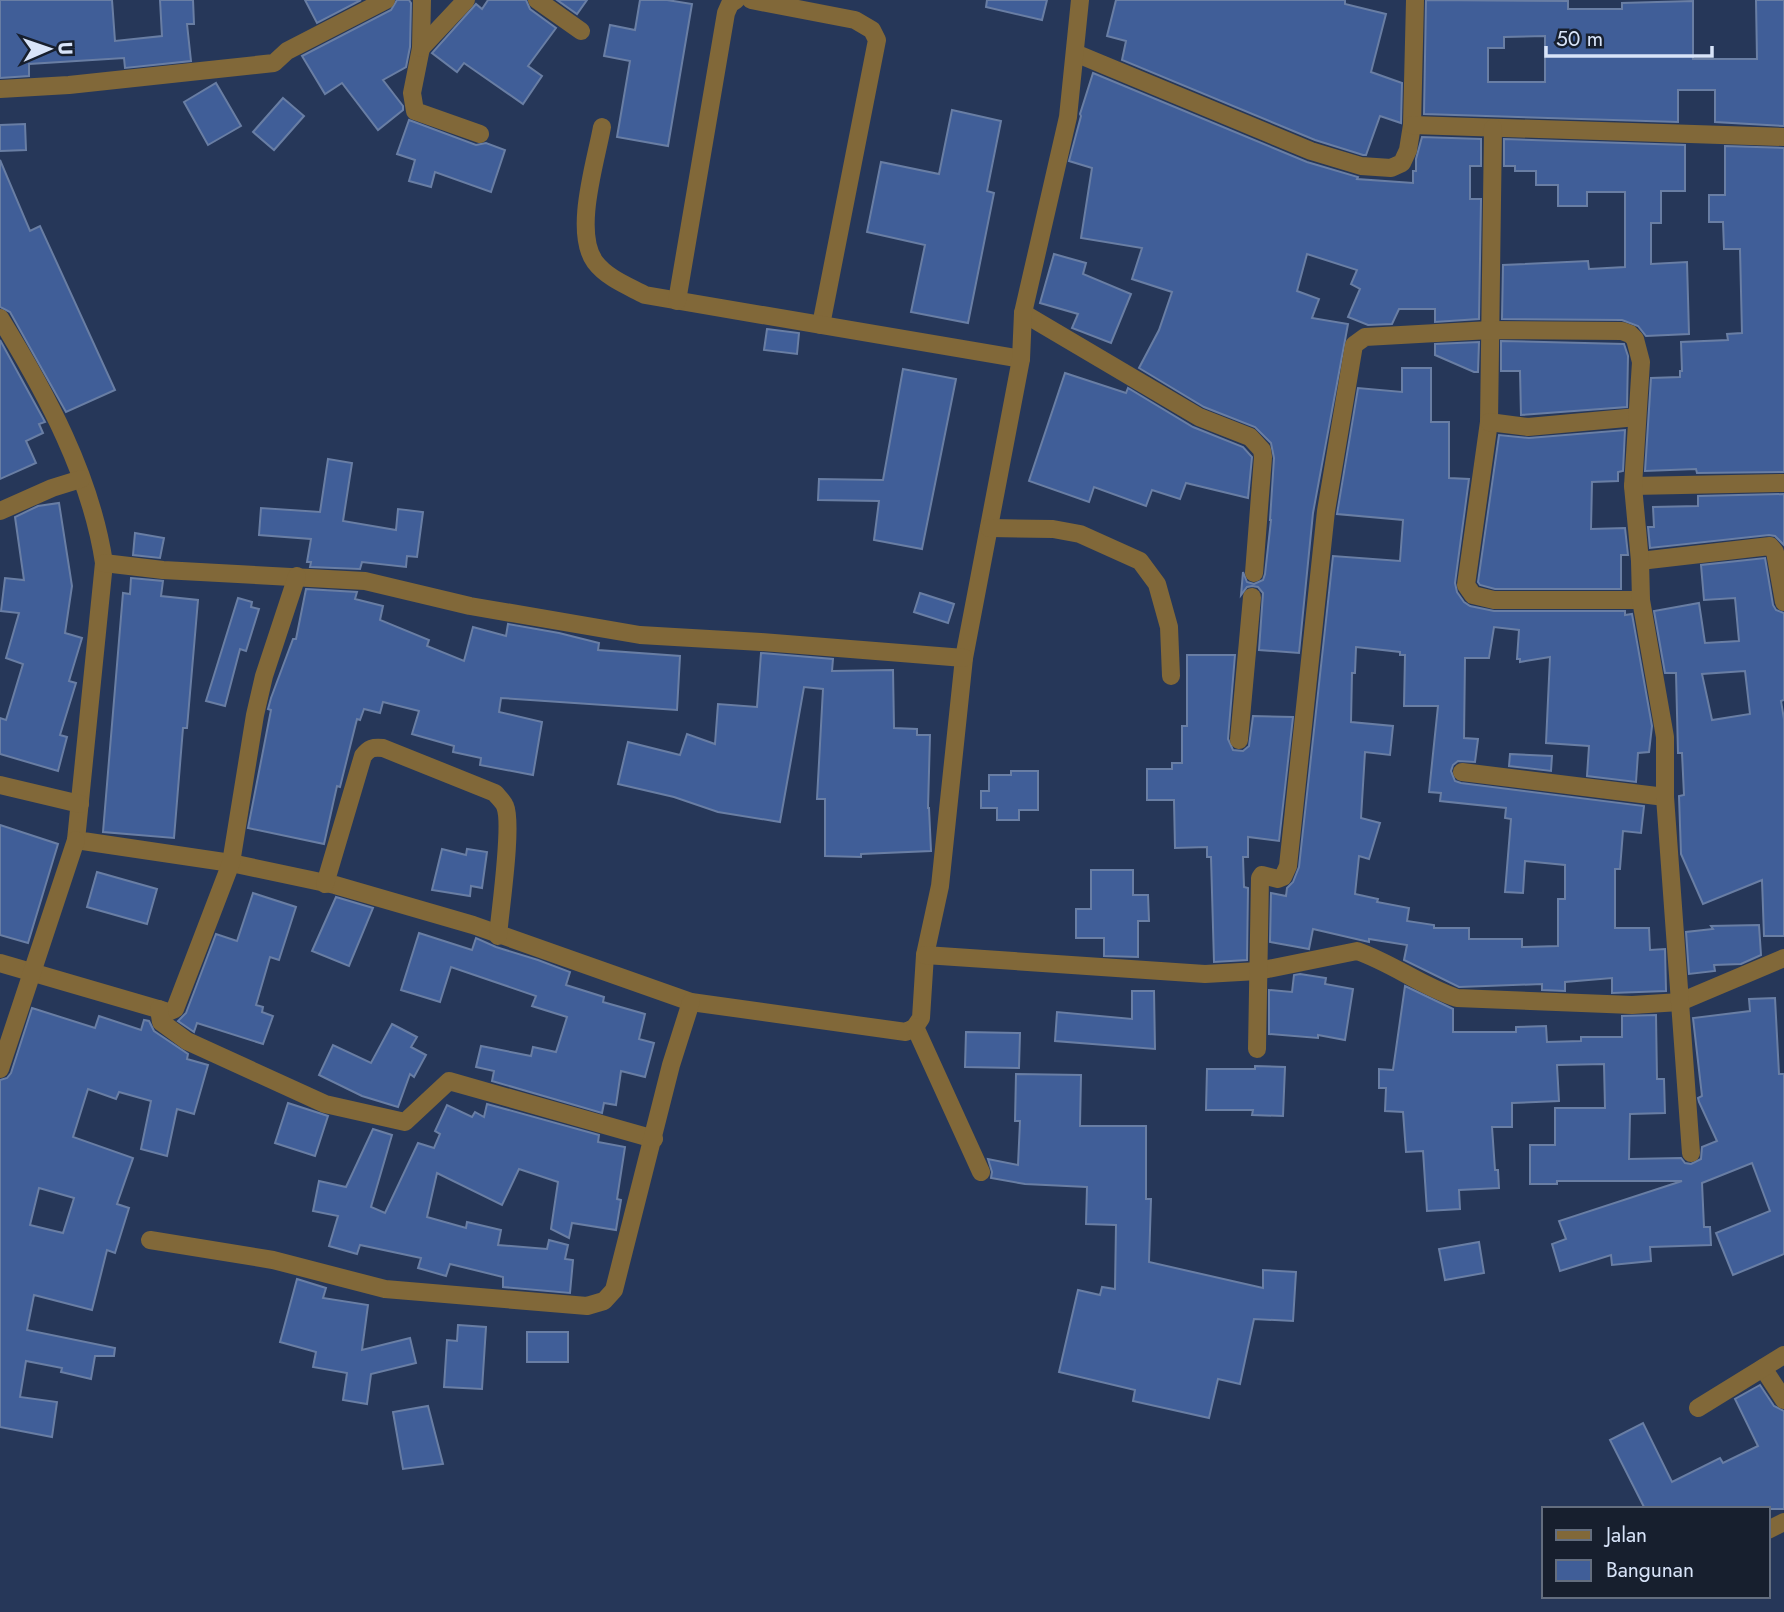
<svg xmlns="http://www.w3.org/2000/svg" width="1784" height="1612" font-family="Jost,sans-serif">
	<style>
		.building { fill: #405e98; stroke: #697ea4; stroke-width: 2; fill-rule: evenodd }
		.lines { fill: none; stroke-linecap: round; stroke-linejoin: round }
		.street { stroke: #816839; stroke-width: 18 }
	</style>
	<rect width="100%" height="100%" fill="#263759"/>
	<g class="building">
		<path d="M0,0H112L115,41L162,36L160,0H193L194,24H187L191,61L125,68L124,58L29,64V76L0,78Z"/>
		<path d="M305,0H361L317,23Z"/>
		<path d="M397,0H409L411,3L410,47L406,67L383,80L403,106V110L378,130L342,83L325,94L302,56L391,10Z"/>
		<path d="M488,0H526L530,9L556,28L528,66L542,76L523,104L464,63L457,72L432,53L476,4L482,9Z"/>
		<path d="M557,0H587L577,14Z"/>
		<path d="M640,0H667L692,4L668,146L617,137L630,61L604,56L610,25L635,30Z"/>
		<path d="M987,0H1047L1042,20L986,7Z"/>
		<path d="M1116,0H1345V4L1386,14L1371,72L1402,83L1401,123L1380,116L1366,155H1363L1315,140L1122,60L1126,41L1107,36Z"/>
		<path d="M1426,0L1568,1V9H1622V3L1693,1V59H1757L1756,0H1784V126L1715,122V90H1678V122L1424,114ZM1545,36V82H1488V48H1504V37Z"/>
		<path d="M1093,73L1307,162L1358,177L1357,179L1413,183V171H1416V159L1422,137L1481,139V166H1470V199H1481L1479,319L1435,322V309H1399L1392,324L1368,325L1348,317L1360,289L1351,284L1357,270L1307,254L1297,291L1319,299L1312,318L1348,324L1313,513L1299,653L1259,650L1263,593L1258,587L1252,586L1247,587L1241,595L1243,572L1247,582L1254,584L1263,580L1265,574L1271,520H1270L1274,458L1271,443L1255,427L1204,407L1139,368L1159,330L1172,292L1132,279L1142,248L1081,238L1092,168L1069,161L1081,116L1080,114Z"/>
		<path d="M216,83L241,126L208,145L184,102Z"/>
		<path d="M283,98L304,116L274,150L253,132Z"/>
		<path d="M952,110L1001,121L987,191L994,193L968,323L911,312L925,245L867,232L881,162L939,174Z"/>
		<path d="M409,120L476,145L486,143L505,150L491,192L435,172L431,187L409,181L415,160L397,154Z"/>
		<path d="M25,124L26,150L0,151V125Z"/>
		<path d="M1504,139L1685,145V191H1661V223H1651V264L1687,262L1689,334L1646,336L1638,326L1622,320L1502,319L1503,265L1588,261L1589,269L1625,267V192H1587V206H1558V185H1536V171H1515V166H1504Z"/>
		<path d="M1725,146L1784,148V472L1697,473L1696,469L1645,471L1651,378L1680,377V371H1682L1681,342L1728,340L1727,334L1742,333L1740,249H1724L1723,222H1709V195H1725Z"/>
		<path d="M0,160L30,231L40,226L115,390L66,412L10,312L0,307Z"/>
		<path d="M1054,254L1086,263L1083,274L1131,294L1111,343L1072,328L1078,314L1040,303Z"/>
		<path d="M767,329L799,333L797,354L764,350Z"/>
		<path d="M0,340L45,422L39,424L43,433L26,441L36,463L0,479Z"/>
		<path d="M1501,341L1624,344L1628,356L1627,407L1521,415L1520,371H1501Z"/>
		<path d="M1479,342L1478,372H1474L1435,355V344Z"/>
		<path d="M1402,368H1431V422H1449V478L1469,479L1455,583L1457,592L1464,602L1470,606L1494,611H1625V615L1632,614L1652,726L1649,752L1638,753L1636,782L1587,776L1589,746L1546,743L1550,657L1520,662V659H1517L1519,630L1494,627L1489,658H1465L1464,738L1478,739L1475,762L1458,761L1453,765L1451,771L1455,781L1461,783L1644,806L1641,833L1623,831L1620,869H1615V928H1649L1650,950L1665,949L1666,991L1612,993V978L1565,982V991L1542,990V984L1459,987L1404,960L1407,945L1369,939V942L1313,929L1309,949L1270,942L1271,893L1286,896L1287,888L1293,882L1299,867L1333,556L1400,561L1403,520L1337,514L1358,388L1402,392ZM1356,647L1400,652V655H1405L1404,706H1438L1429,792L1441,793L1440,801L1506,808L1505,818L1511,819L1505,892L1523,893L1525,861L1565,865V899H1558V946L1522,947V939H1469V928H1434V925L1407,921L1409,908L1377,902L1378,899L1355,894L1359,856L1369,859L1380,823L1361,818L1365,752L1390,755L1393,726L1351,722L1352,673H1355Z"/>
		<path d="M903,369L956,379L922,549L874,540L879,501L818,500L819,479L883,480Z"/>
		<path d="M1065,373L1126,393L1128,388L1193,427L1243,447L1252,457L1248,498L1186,483L1180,499L1152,490L1146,506L1094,487L1089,502L1029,481Z"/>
		<path d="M1625,430L1623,471L1618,472V481L1592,482L1591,529L1625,528L1628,555H1621V589H1495L1480,585L1478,582L1499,435L1529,438Z"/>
		<path d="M328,459L352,463L343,521L396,530L398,509L423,512L417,557L407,556L406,567L362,562L360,569L310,567L311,562H307L311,539L259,535L261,508L320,512Z"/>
		<path d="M1784,494V545L1775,536L1769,535L1650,548L1648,527H1654L1653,507L1698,506V496Z"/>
		<path d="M59,503L72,586L65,633L82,638L69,681L76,683L60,735L67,737L58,771L0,754V718L6,720L23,664L6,658L19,613L1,611L5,578L24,580L15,517L38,506Z"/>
		<path d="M135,533L164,538L160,558L133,555Z"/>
		<path d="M1765,558L1773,605L1776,610L1784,613V700L1781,701L1784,719V936H1764L1762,880L1703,904L1681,854L1679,796L1684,795L1682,753H1678L1676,673H1665L1654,611L1699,603L1705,643L1739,641L1735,598L1704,600L1701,565ZM1745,671L1750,714L1712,720L1702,674Z"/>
		<path d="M131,578L163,581L161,596L198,600L187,728H183L174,838L103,832L123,593L130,594Z"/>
		<path d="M306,589L357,592L355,599L383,606L380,620L429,640L427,646L464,661L473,627L506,636L508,624L559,633L599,643L598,650L680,656L677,710L501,698L499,712L542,722L533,775L480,765L481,758L453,752L454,746L412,734L419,711L383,702L380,713L364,709L360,720L357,719L340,787L337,786L324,844L248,828L271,710L268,709L271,698L293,639H296Z"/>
		<path d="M920,593L954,604L948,623L914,612Z"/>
		<path d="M238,598L252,602L251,607L259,609L246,651L240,649L225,706L206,701Z"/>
		<path d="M761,653L833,659L832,671L893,670L894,728L917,729V735H930L928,808H929L931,851L861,854V857L825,856V799H817L823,689L804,687L780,822L718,812L674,797L618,784L628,742L680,755L687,734L715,744L718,704L757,707Z"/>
		<path d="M1187,655H1235L1228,739L1233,750L1243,751L1249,746L1253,716L1293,717L1279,841L1248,837V857H1243L1244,887L1248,888L1247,960L1214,962L1211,857H1207V847L1175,848L1174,800H1147V769H1172V763H1182V726H1187Z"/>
		<path d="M1510,754L1552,756L1551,771L1509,766Z"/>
		<path d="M1011,771H1038V810H1019V820H997V808H981V791H989V775H1011Z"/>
		<path d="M0,825L58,844L28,943L0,935Z"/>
		<path d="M442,849L466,855L467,849L487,852L482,888L471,886L470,896L432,890Z"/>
		<path d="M1091,870H1133V895H1148L1149,921H1138V957L1104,956V938H1076V909H1091Z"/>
		<path d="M97,872L157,889L147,924L87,907Z"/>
		<path d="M253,893L296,907L279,960L270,957L256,1005L263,1007L262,1012L273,1016L263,1044L197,1023L194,1032L178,1021L186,1013L216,934L237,941Z"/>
		<path d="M336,897L373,908L349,966L312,951Z"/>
		<path d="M1759,925L1761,955L1741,964L1714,965L1715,971L1689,974L1686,932L1713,929L1711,926Z"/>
		<path d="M419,933L472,950L476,938L496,947L538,960L570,972L566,985L604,997L603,1002L645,1014L639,1039L654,1043L645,1077L621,1071L616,1105L604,1103L602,1113L492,1081L494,1071L476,1067L481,1046L531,1056L533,1047L556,1052L567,1017L532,1006L536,996L451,967L440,1002L401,990Z"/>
		<path d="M1300,974L1326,978L1325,984L1353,989L1345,1040L1318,1035V1038L1269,1034V990L1292,992L1294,975Z"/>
		<path d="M1405,986L1453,1009V1032H1516V1027L1546,1026L1547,1042L1581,1041V1037H1622V1016L1656,1015L1657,1079H1664L1665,1113L1630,1114L1629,1159L1681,1158L1685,1163L1691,1164L1701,1159L1702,1147L1717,1141L1699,1102L1698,1098L1702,1096L1693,1018L1750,1011L1749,999L1775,998L1779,1074H1784V1254L1733,1275L1716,1233L1770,1211L1752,1163L1702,1183L1704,1227H1710L1711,1245L1650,1247L1651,1261L1612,1265L1611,1255L1560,1271L1552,1244L1566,1239L1559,1221L1682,1181H1557V1184H1530V1145H1555V1108H1605L1604,1064L1557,1065L1559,1101L1512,1103V1127H1492L1495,1170H1498L1499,1188L1459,1190L1460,1209L1427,1211L1423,1151L1406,1152L1403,1112L1385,1111L1386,1088H1379V1069L1393,1070Z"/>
		<path d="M1132,991H1154L1155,1049L1055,1041L1057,1012L1132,1019Z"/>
		<path d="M32,1008L95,1028L99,1016L141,1030L144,1020L149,1021L154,1031L188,1054L187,1059L208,1065L194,1114L177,1109L167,1156L141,1149L151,1101L119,1092L116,1099L88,1089L73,1137L133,1158L117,1204L129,1208L115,1253L107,1250L92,1310L34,1295L27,1330L115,1348L114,1356H95L91,1379L61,1372L62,1368L26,1361L20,1397L57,1402L52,1437L0,1427V1080L7,1078L11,1073ZM39,1188L74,1198L63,1233L30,1225Z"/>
		<path d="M392,1024L417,1037L411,1047L426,1055L414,1077L410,1074L398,1107L362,1096L319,1075L333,1045L371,1063Z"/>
		<path d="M966,1032L1020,1033L1019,1068L965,1067Z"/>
		<path d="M1255,1066L1285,1067L1283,1116L1252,1115L1253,1110H1206L1207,1069H1255Z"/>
		<path d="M1016,1074L1081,1075L1080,1126H1146V1199H1151L1149,1262L1263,1288V1270L1296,1272L1293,1321L1254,1319L1240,1384L1218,1379L1209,1418L1133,1401L1135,1390L1059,1372L1078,1290L1100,1295L1102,1287L1115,1289L1116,1225L1086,1224L1087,1187L1025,1184L991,1178L992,1172L988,1159L1018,1165L1020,1121H1015Z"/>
		<path d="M288,1103L328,1116L315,1156L275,1143Z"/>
		<path d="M487,1104L599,1135L598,1142L625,1147L617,1199L621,1200L616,1230L572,1223L569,1238L551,1229L558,1182L519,1169L502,1205L437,1173L427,1217L466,1228L467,1222L501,1230L498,1245L547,1249L549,1240L568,1245L565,1259L573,1260L570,1293L503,1287V1277L450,1264L446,1276L418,1268L421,1258L360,1245L357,1254L329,1246L338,1216L313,1211L319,1181L346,1187L373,1129L392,1135L371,1207L385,1213L418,1143L434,1148L440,1134L435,1131L447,1105L472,1117L475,1112L484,1117Z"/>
		<path d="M1479,1242L1484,1273L1445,1280L1439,1249Z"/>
		<path d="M297,1279L326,1288L323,1298L368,1305L362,1350L410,1338L416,1363L371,1374L367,1404L343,1400L347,1373L313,1367L316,1352L280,1342Z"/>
		<path d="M458,1325L486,1327L482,1389L444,1387L447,1340L457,1341Z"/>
		<rect x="527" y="1332" width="41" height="30"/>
		<path d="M1760,1385L1774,1406L1784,1411V1509H1645L1610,1440L1643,1423L1672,1482L1720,1458L1723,1463L1758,1446L1735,1399Z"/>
		<path d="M428,1406L443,1464L403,1469L393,1412Z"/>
	</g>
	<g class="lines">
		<g class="street">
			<path d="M422,0L421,48L412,93L415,111L480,134"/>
			<path d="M537,0L581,31"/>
			<path d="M751,0L855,20L872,30L877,40L821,325"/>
			<path d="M421,48L466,0"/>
			<path d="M1075,53L1311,151L1361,166L1391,168L1402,163L1408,150L1412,125L1415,0"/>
			<path d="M0,89L69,85L274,63L287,51L386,0"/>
			<path d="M1412,125L1784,137"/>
			<path d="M602,127C596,161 573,232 595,262C607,278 628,286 645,295L1021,359"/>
			<path d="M1493,128L1489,422L1466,585L1473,595L1494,600H1641"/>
			<path d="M677,301L726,13L730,4L736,0"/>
			<path d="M1023,313L1199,417L1250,437L1262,450L1263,457L1254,573"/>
			<path d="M0,318C46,393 91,476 104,563L76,840L231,863L335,885L473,925L691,1002L906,1032L915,1027L921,1018L925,955L940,886L964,658L1021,359L1023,313L1068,117L1080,0"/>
			<path d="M1489,422L1528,427L1637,417"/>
			<path d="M1633,486L1784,483"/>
			<path d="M0,511L52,488L81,479"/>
			<path d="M989,528L1053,529L1080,534L1140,561L1157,584L1169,627L1171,676"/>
			<path d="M1640,561L1770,546L1775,552L1784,602"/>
			<path d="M104,563L163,570L365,581L470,606L640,635L761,642L964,658"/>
			<path d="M1239,740L1252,597"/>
			<path d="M1462,772L1665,797"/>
			<path d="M0,785L80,804"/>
			<path d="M325,884L363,756C369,748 373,747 383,748L495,793C498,797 503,801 505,806C513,824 500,911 498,936"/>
			<path d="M925,955L1205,974L1258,971L1357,951C1392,963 1421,986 1457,998L1632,1005L1680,1002L1784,958"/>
			<path d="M0,963L168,1012L175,1009L231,863L255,715L264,676L297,576"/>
			<path d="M159,1009L161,1022L187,1041L325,1104L405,1122L449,1081L654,1139"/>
			<path d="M915,1027L981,1172"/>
			<path d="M1257,1049L1260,878L1262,875L1278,879L1283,877L1288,866L1326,511L1354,345L1365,337L1490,330L1622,331L1630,334L1635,339L1641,362L1633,486L1640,561L1641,600L1665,737V797L1691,1153"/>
			<path d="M0,1069L76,840"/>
			<path d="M150,1240L273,1260L385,1289L587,1306L604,1301L614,1290L671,1065L691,1002"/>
			<path d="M1763,1368L1784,1400"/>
			<path d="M1698,1408L1784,1355"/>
			<path d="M1768,1530L1784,1522"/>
		</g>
	</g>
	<rect x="1542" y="1507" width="228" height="91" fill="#171f2e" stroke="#646e7f" stroke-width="2"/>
	<rect x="1556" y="1530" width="35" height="10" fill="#816839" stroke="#646e7f" stroke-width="2"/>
	<text x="1606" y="1542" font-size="21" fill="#d8e4f9">Jalan</text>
	<rect x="1556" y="1560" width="35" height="21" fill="#405e98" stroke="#646e7f" stroke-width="2"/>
	<text x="1606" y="1577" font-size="21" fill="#d8e4f9">Bangunan</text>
	<g transform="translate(49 49) rotate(88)" stroke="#171f2e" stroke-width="5" paint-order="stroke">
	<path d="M0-5L12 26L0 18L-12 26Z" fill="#d8e4f9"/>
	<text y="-10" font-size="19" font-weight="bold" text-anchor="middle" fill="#d8e4f9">U</text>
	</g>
	<path d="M1546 46v10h166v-10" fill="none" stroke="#d8e4f9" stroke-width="3.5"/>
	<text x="1556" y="46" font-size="21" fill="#d8e4f9" stroke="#171f2e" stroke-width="5" paint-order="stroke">50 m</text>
</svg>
